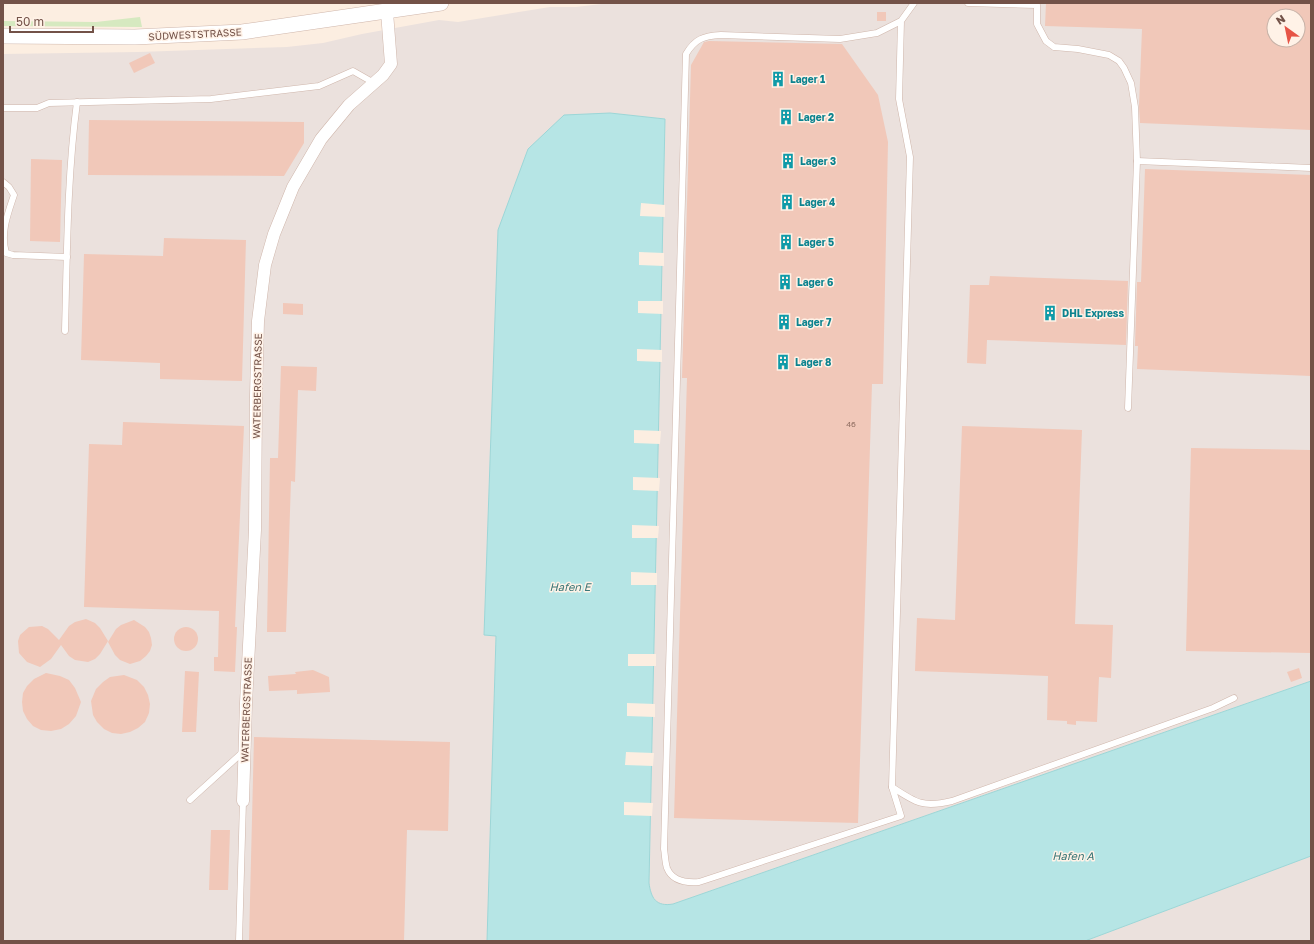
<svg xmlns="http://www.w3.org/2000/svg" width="1314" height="944" font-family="'Golos Text',sans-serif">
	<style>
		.industrial { fill: #ebe1dd; fill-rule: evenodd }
		.green { fill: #d6e9c0 }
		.water { fill: #b6e5e5; stroke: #9cd6d7 }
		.pier { fill: #fceee1 }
		.building { fill: #f1c8b9; fill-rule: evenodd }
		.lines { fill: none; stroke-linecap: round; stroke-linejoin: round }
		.service-casing { stroke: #cfb6ab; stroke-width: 7 }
		.minor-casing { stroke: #cfb6ab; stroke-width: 13 }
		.tertiary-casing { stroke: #cfb6ab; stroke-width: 16 }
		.service { stroke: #fff; stroke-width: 6 }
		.minor { stroke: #fff; stroke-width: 12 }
		.tertiary { stroke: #fff; stroke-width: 15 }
		.labels { text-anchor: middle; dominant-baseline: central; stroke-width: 3; stroke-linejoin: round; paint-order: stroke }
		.number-label { font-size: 8px; fill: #927064 }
		.street-label { font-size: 10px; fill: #735248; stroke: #fff2e7 }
		.culture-label { font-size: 10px; font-weight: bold; fill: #0d838f; stroke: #fff2e7; text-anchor: start }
		.water-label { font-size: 11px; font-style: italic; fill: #3c7778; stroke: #fff2e7 }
	</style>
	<rect width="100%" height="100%" fill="#fceee1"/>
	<g class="industrial">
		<path d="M610,3H1311V681L673,904L665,905L658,903L651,894L649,883L665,119L610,113L498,230L484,635L496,636L487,941H3V54L138,52L287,47L323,43L362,34L439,20L458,22L550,7H576ZM1274,16H1298V40H1274Z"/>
		<path d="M1311,856V941H1085Z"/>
	</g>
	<path class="green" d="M140,17L142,27L3,26V21L96,22Z"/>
	<path class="water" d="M610,113L665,119L649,883C651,898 656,907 673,904L1311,681V856L1085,941H487L496,636L484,635L498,230L528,149L564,115Z"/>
	<g class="pier">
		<path d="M641,203L665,205V217L640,216Z"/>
		<path d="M639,252L664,253V266L639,265Z"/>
		<path d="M638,301H663V314L638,313Z"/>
		<path d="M637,349L662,350V362L637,361Z"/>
		<path d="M634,430L661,431L660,444L634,443Z"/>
		<path d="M633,477L660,478L659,491L633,490Z"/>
		<path d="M632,525L659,526L658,538H632Z"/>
		<path d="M631,572L657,573V585H631Z"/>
		<rect x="628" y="654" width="28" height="12"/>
		<path d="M627,703L655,704V717L627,716Z"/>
		<path d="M626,752L654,753L653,766L625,765Z"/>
		<path d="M624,802L653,803L652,816L624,815Z"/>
	</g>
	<g class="building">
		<path d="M1046,3H1311V130L1140,123L1139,106L1142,29L1045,26ZM1274,16H1298V40H1274Z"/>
		<rect x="877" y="12" width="9" height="9"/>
		<path d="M709,41L842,44L878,95L888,142L883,384H872L858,823L674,818L687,378H682L691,65L704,42Z"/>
		<path d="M150,53L155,63L134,73L129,63Z"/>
		<path d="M89,120L304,122V143L284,176L88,175Z"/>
		<path d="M31,159L62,160L60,242L30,241Z"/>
		<path d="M1145,169L1311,175V376L1137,369L1138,346H1135L1137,282H1141Z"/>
		<path d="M164,238L246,240L242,381L160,379V363L81,360L84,254L163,256Z"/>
		<path d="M990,276L1128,281L1126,345L987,340L986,364L967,363L970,285H989Z"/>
		<path d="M283,303L303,304V315L283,314Z"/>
		<path d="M281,366L317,367L316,391L298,390L295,482L291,481L286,632H267L270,458H278Z"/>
		<path d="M123,422L244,426L235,627H237L235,672L214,671V657H218L219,611L84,607L89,444L122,445Z"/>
		<path d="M962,426L1082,430L1075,624L1113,625L1111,678L1099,677L1097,722L1076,721V725L1067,724V721L1047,720L1048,676L915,671L917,618L955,620Z"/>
		<path d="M1191,448L1311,450V653L1186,651Z"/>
		<path d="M86,619L95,623L100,628L108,641L100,654L95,659L88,662L75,660L69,656L61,645L51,659L40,667L27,662L19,653L18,641L20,635L29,627L42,626L48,629L59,640L69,626L75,622Z"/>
		<path d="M134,620L145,627L149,632L151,638L152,645L150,651L146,656L140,661L130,664L120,660L115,655L108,642L116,629L121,625Z"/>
		<circle cx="186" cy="639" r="12"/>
		<path d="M1299,668L1302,678L1291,682L1287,672Z"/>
		<path d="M313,670L329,677L330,692L297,694V690L269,691L268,676L296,674L295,672Z"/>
		<path d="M185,671L199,672L196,732H182Z"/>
		<path d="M46,673L60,676L69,680L75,688L81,702L76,716L69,724L61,729L51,731L41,730L33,726L27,719L23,711L22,702L23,693L27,686L34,679Z"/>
		<path d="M124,675L137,680L144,687L148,695L150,704L149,713L145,722L138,728L130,732L121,734L112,733L104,729L97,722L93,715L91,701L96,689L103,682L110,677Z"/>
		<path d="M254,737L450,742L448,831L407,830L404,941H249Z"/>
		<path d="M211,830H230L228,890H209Z"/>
	</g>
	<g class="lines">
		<g class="service-casing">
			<g id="service">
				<path d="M968,3L1037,5V24L1046,41L1054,47L1078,49L1109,55L1119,61L1124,68L1131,83L1135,107L1137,161"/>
				<path d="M901,21L877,33L840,39L721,35C703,36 695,39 686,54L664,849C665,854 665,862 667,868C672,881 686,883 699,882L901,816L892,787L910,157L899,99L901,21L914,3"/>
				<path d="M3,108H37L49,103L211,99L319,86L353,71L374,83"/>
				<path d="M3,182L9,187L14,195C8,213 0,233 6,253L13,255L67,257"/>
				<path d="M65,331C67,255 67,178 77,102"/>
				<path d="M1128,408L1137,161L1311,168"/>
				<path d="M892,787C916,803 923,808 952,801L1213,708L1234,698"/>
				<path d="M190,800L244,751"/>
				<path d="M239,941L243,801"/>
			</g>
		</g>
		<g class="minor-casing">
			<path id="minor" d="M243,801L246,703L255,530L256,395L258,321L265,265L274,234L293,187L321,139L349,105L383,75L391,64L387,12"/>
		</g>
		<g class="tertiary-casing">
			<path id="tertiary" d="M3,36L135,37L242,32L441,3"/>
		</g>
		<use href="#service" class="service"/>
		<use href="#minor" class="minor"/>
		<use href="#tertiary" class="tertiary"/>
	</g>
	<defs>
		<g id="building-bare" transform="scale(1.2)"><path d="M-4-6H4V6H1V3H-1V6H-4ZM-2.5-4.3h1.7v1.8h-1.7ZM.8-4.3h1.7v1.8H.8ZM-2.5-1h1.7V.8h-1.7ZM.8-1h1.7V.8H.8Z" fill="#0f9aa8" stroke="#fff2e7" stroke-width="2.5" paint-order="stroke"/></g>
	</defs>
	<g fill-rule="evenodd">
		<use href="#building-bare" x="778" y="79"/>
		<use href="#building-bare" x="786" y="117"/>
		<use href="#building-bare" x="788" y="161"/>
		<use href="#building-bare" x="787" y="202"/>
		<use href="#building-bare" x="786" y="242"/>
		<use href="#building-bare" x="785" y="282"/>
		<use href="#building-bare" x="1050" y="313"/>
		<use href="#building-bare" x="784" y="322"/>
		<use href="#building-bare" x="783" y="362"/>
	</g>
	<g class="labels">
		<g class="number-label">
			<text x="851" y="424">46</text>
		</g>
		<g class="street-label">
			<text transform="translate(195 34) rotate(-3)">SÜDWESTSTRASSE</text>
			<text transform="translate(257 386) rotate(-89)">WATERBERGSTRASSE</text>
			<text transform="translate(246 710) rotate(-88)">WATERBERGSTRASSE</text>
		</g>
		<g class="culture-label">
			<text x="790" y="79">Lager 1</text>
			<text x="798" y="117">Lager 2</text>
			<text x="800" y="161">Lager 3</text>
			<text x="799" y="202">Lager 4</text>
			<text x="798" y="242">Lager 5</text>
			<text x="797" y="282">Lager 6</text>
			<text x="1062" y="313">DHL Express</text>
			<text x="796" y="322">Lager 7</text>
			<text x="795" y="362">Lager 8</text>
		</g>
		<g class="water-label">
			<text x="570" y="586">Hafen E</text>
			<text x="1073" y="855">Hafen A</text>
		</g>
	</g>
	<rect width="1314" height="944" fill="none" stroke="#735248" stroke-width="8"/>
	<g transform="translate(1286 28) rotate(327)"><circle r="19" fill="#fff2e7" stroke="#c7b2a7"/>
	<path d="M0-3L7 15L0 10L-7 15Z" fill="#e65446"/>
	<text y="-6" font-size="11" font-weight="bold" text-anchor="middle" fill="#735248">N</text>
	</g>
	<path d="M10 26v6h83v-6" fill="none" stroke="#735248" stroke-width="2"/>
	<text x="16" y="26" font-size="12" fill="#735248" stroke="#fff2e7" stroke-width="3" paint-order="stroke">50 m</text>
</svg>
